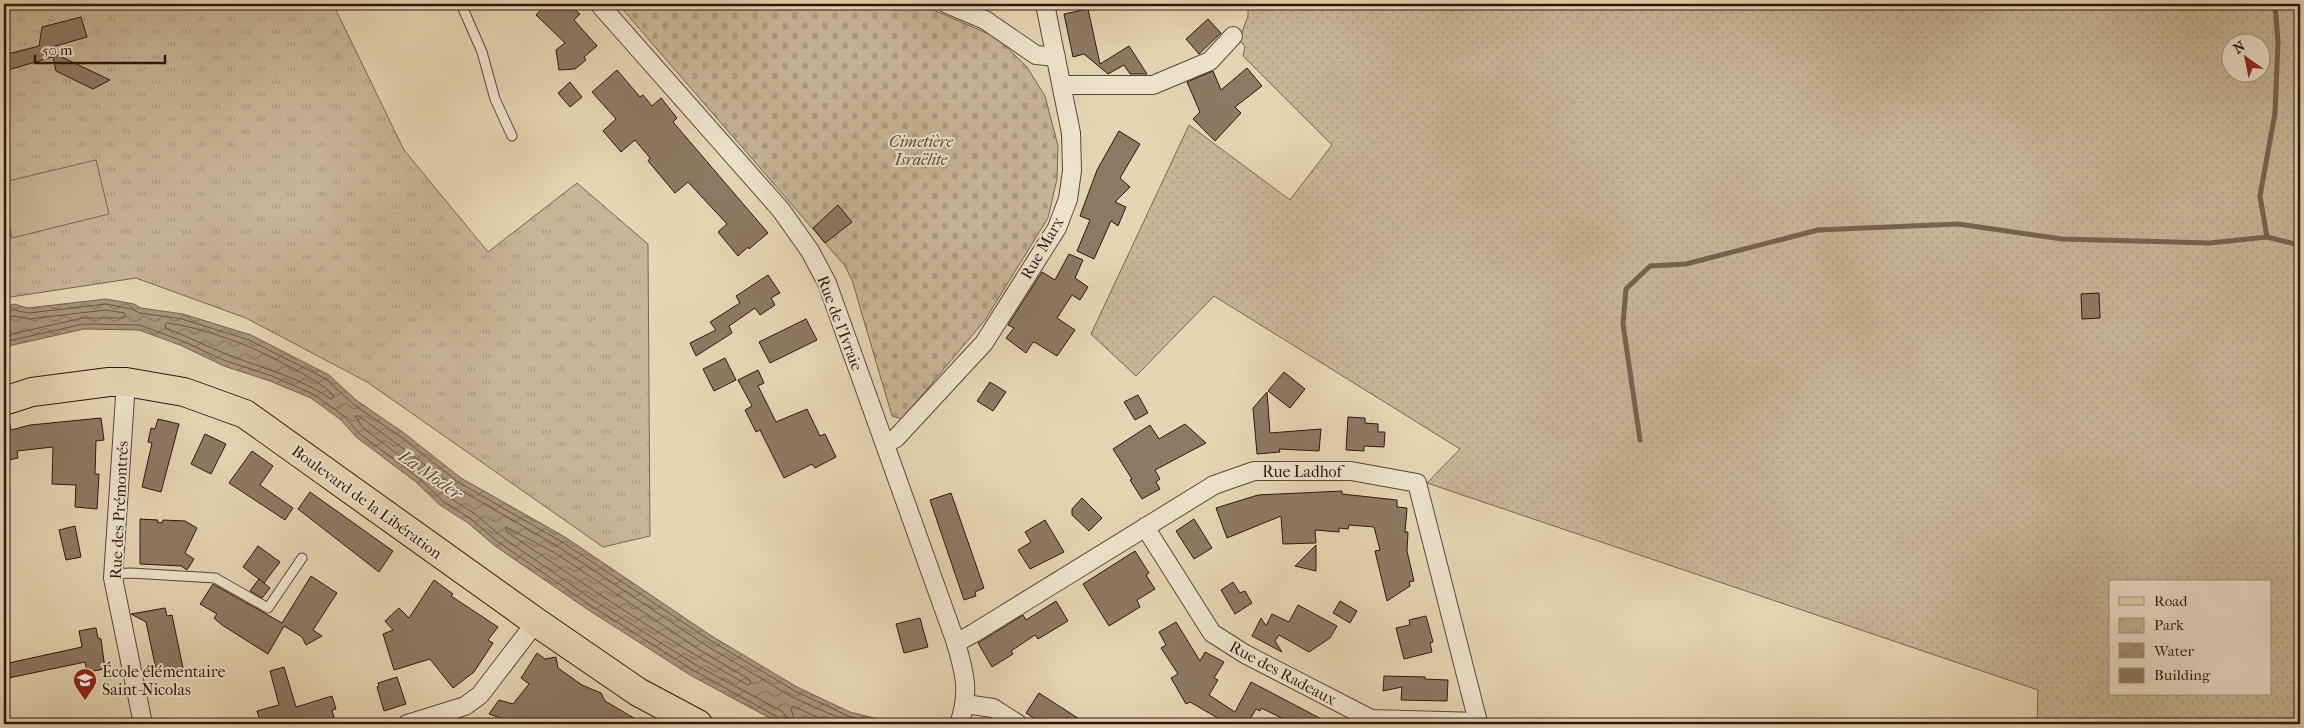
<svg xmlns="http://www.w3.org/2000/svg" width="2304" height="728" font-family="'IM FELL French Canon',serif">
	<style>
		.grass { fill: url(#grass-dots); stroke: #796653; fill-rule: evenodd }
		.cemetery { fill: url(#cemetery-stones); stroke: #796653 }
		.park { fill: url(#park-tufts); stroke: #796653 }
		.pitch { fill: #c6b697; stroke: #796653 }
		.water { fill: url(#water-waves); stroke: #756350 }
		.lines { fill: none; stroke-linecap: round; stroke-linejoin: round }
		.shore { stroke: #695645; stroke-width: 1 }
		.stream { stroke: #756350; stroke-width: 5 }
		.building { fill: #8c7a64; stroke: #2c170f }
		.lane-casing { stroke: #5a4738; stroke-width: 11 }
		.street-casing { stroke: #5a4738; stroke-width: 20 }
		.primary-casing { stroke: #2c170f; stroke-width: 30 }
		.lane { stroke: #eee4ce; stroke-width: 9 }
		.street { stroke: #eee4ce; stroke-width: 18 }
		.primary { stroke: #e5d6b3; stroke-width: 28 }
		.labels { text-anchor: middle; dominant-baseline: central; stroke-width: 4; stroke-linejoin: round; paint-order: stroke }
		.park-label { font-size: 16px; font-style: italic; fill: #5a4738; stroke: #eee4ce }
		.street-label { font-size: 16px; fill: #2c170f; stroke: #eee4ce }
		.poi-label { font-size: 16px; fill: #2c170f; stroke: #eee4ce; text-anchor: start }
		.water-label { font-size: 18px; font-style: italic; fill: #5d493a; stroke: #eee4ce }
	</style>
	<defs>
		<pattern id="grass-dots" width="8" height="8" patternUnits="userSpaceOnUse" patternTransform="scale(1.25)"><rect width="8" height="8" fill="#c6b697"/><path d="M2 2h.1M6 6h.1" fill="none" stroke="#aa9c81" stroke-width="1.8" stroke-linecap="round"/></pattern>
		<pattern id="cemetery-stones" width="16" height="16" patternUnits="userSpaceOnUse" patternTransform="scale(1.25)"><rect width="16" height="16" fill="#c6b697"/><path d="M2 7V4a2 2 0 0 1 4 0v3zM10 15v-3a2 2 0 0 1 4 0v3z" fill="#aa9c81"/></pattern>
		<pattern id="park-tufts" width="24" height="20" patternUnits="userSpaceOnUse" patternTransform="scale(1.25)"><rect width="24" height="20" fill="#c6b697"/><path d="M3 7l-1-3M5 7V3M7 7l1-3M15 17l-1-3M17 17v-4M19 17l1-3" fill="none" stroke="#aa9c81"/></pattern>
		<pattern id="water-waves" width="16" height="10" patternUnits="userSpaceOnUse" patternTransform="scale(1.25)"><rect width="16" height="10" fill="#a6957b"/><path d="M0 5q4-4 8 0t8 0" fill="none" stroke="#877963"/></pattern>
	</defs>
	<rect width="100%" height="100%" fill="#e5d6b3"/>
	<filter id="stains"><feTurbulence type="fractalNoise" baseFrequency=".004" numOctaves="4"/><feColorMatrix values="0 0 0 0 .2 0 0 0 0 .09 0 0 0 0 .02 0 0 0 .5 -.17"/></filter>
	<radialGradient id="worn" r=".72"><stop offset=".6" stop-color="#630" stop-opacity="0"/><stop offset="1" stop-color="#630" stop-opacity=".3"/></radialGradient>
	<path class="grass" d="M1248,4H2300V724H2037L2038,690L1427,483L1460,449L1214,296L1136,376L1091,334L1189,125L1290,200L1332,145L1243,56L1245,46L1239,40L1248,16ZM2232,42H2262V72H2232ZM2110,582H2270V694H2110Z"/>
	<path class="cemetery" d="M618,4H919L996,37L1027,67L1045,96L1058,146L1057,179L1048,218L985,320L902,419L892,416L852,280L845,266Z"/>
	<path class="park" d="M4,4H333L404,150L488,252L577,183L648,244L650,536L603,547L367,382L246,318L136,278L4,298Z"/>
	<path class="pitch" d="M96,160L109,214L12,238L4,202V182Z"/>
	<path class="water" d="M106,299L134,304L141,308L183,314L251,335L329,375L356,400L404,433L461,478L565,537L710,635L797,687L850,712L898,724H781L738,701L690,675L587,609L495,546L468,523L440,505L416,482L356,437L341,420L311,398L270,381L224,366L180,345L139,330L84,329L4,347V307L14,304L28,308Z"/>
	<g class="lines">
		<g class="shore">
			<path d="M4,311L14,310L29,313L106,304L132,309L140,313L182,319L249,340L326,379L353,404L401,437L458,482L562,542L708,639L795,691L848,716L878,724"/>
			<path d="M4,318L14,316L29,319L106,310L124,313L126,316L123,318H82L4,336"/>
			<path d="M167,323C193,326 221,336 245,345C260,351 330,385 334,397L331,399C299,377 264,369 229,355C207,347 187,336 166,328L165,325Z"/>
			<path d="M4,342L83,324L140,325L182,341L226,361L272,376L313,394L344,416L360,434L419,478L443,501L471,519L498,542L590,605L693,670L779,718L782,724"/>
			<path d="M506,527L555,553L700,650L750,680L751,684L748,685C664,639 585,585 507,532Z"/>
			<path d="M788,724L787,718L783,712L696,665L593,600L502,537L475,514L447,496L423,473L364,429L355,416H359L455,487L559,547L704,644L792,697L853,724"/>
			<path d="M796,724L791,709L793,706L832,724"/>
		</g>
		<g class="stream">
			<path d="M2267,237L2260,196L2275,113L2278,42L2275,4"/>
			<path d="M1640,440L1623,324L1626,289L1650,266L1686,264L1818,230L1958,224L2062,239L2210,243L2267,237L2299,245L2300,247"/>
		</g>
	</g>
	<g class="building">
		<path d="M546,4H568L580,14L574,20L597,46L584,57L586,60L575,69L559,70L556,50L565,43L536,15Z"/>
		<path d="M1088,9L1100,64L1129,46L1147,74H1130L1124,65L1108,74L1084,54L1073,57L1064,14Z"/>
		<path d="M81,17L87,37L45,49L110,80L93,89L56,71L53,57L4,71V55L39,46L42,27Z"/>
		<path d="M1208,19L1221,33L1199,54L1186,39Z"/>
		<path d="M1247,68L1262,86L1235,107L1241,113L1215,141L1193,119L1200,112L1187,82L1213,71L1221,90Z"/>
		<path d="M617,70L640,97L643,95L652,106L661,98L677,118L673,122L768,233L749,249L748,247L738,256L718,232L727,224L688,182L675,193L648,161L650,158L635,140L621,152L603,131L616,119L592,92Z"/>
		<path d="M570,82L582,97L570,107L558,93Z"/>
		<path d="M1119,131L1140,144L1120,178L1130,187L1115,202L1126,207L1118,226L1111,221L1094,259L1077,251L1090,220L1080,216L1097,170Z"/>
		<path d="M838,205L852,222L825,243L813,228Z"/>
		<path d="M1069,254L1083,260L1075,278L1088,287L1080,300L1072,295L1057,318L1075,330L1057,356L1036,343L1033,342L1026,353L1006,338L1014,328L1008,325L1042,272L1055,280Z"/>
		<path d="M768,275L780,293L771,298L775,305L760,315L755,308L729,326L732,333L696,356L690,343L716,330L710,322L740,303L736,296Z"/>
		<path d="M2099,293L2100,318L2082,319L2081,294Z"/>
		<path d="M806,319L817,340L770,363L759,342Z"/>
		<path d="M725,358L736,380L714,391L703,369Z"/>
		<path d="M758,370L764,383L758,386L776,422L807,409L820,436L825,434L836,457L815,468L812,464L784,478L760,430L756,432L745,410L752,406L738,380Z"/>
		<path d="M1284,372L1305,389L1290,408L1268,391Z"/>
		<path d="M990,382L1006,392L993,411L977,401Z"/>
		<path d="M1267,392L1270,433L1321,429L1319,451L1279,449L1280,452L1257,454L1253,408Z"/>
		<path d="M1138,395L1148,413L1135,420L1124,402Z"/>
		<path d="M1348,417L1365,418V423L1378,424V432H1385L1384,447L1364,446V451L1346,450Z"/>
		<path d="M101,418L104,440L96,441L95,474H99L97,509L75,507L76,485L52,484L53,447L17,451L18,458L4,461V421L9,420L11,430L30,425Z"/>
		<path d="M158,419L179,424L161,492L142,487L152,443L148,442L151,428L155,429Z"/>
		<path d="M1185,424L1206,443L1155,470L1160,479L1156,482L1160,489L1142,499L1130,480L1132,479L1113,449L1150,425L1159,439Z"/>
		<path d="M205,434L226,444L211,474L191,464Z"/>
		<path d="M252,451L273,466L260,485L293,508L285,520L229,483Z"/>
		<path d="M1342,491V494L1397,500V507L1407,508L1405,532H1408L1407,551L1414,581L1409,582L1410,586L1387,601L1375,551L1380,550L1374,527L1349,525L1348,529L1339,528V532L1315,530L1316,543L1283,544L1281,516L1227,538L1216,508L1258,495Z"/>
		<path d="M310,492L393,551L379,572L298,509Z"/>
		<path d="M951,493L984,588L975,592L976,596L964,600L930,500Z"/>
		<path d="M1082,498L1102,518L1089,531L1072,515V509Z"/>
		<path d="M140,519L158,520L157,522L162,523L163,520L185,521L197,528L185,553L194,559L187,570L181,566L140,564Z"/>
		<path d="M1194,519L1212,548L1194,559L1176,531Z"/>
		<path d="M1045,520L1064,552L1030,569L1018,550L1031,542L1025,532Z"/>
		<path d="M75,526L81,557L66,560L59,530Z"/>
		<path d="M1316,545V571L1295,566Z"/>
		<path d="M258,546L280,562L264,583L243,567Z"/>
		<path d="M1135,551L1149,573L1146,575L1155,589L1137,600L1140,607L1109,626L1083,584Z"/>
		<path d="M311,576L337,593L313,630L322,636L306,645L302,637L284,626L268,654L222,625L214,618L217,614L200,604L213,584L282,623Z"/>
		<path d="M259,579L270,588L262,598L250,591Z"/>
		<path d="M434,580L453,594L451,596L498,627L488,640L493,643L474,672L453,688L430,659L394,670L383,634L393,630L385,621L399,608L409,618Z"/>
		<path d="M1233,582L1240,593L1245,591L1252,603L1235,614L1221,590Z"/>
		<path d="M1056,601L1068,621L1038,639L1035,635L1011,651L1013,654L992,667L978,643L1023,615L1026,620Z"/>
		<path d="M1340,601L1357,611L1350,623L1333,613Z"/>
		<path d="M1298,605L1337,626L1330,638L1309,652L1279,635L1275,641L1282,652L1252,636L1261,618L1266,626L1272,614L1289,622Z"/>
		<path d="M165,608L167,616L172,615L183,668L157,674L146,622L131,614Z"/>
		<path d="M1426,616L1433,642L1430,643L1432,652L1404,659L1396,628L1410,625L1409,620Z"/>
		<path d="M920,618L928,647L904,653L896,624Z"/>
		<path d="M1176,622L1200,661L1205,652L1224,662L1214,678L1218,680L1209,695L1235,712L1251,682L1331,724H1294L1261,708L1260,711L1256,709L1249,721L1255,724H1228L1190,702L1186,704L1171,678L1178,674L1161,648L1166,645L1159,632Z"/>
		<path d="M94,628H96L98,638L101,639L105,669L87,672L85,662L4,679V664L82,647L79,631Z"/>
		<path d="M537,653L545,659L556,657L558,668L582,685L601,693L605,701L644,724H518L489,714L499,700L513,704L529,684L521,678Z"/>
		<path d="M284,667L296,707L332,696L336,709L332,710L336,724H261L257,711L279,705L270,671Z"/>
		<path d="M1384,676L1425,677V679L1448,680L1447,701L1401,700L1402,687L1383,691Z"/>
		<path d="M397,677L406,704L384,711L377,687L379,686L378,683Z"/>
		<path d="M1039,693L1087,724H1044L1035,719L1026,713Z"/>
	</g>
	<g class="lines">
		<g class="lane-casing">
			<g id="lane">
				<path d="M461,4L482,52L495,99L512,136"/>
				<path d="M113,574L131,573L215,578L268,608L302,558"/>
			</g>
		</g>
		<g class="street-casing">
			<g id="street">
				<path d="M599,4L781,210L810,251L827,283L956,643C965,674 970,693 959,724"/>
				<path d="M947,4L985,20L1036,55L1056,57"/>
				<path d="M1062,85H1153L1210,61L1233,36"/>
				<path d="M126,382L113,578L143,724"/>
				<path d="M885,444L896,438L984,343L1057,228L1068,199L1072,171L1071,133L1045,4"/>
				<path d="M956,643L974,633L1214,485L1254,471H1351L1417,483L1478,722L1371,719L1245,654L1212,633L1145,527"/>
				<path d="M965,704L993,708L1018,724"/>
				<path d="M407,724L465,706L480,695L536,622"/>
			</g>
		</g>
		<g class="primary-casing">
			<path id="primary" d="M4,401L32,392L109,382H126L184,392L245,414L536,622L638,692L698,724"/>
		</g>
		<use href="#lane" class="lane"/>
		<use href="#street" class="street"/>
		<use href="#primary" class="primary"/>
	</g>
	<defs>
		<g id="school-pin" transform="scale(1.25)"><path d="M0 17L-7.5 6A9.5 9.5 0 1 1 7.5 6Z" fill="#8f2418" stroke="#eee4ce"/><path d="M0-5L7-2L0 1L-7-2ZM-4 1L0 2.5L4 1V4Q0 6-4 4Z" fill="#fff"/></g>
	</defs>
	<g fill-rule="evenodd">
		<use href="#school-pin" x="85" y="680"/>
	</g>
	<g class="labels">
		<g class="park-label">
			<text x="921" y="141">Cimetière<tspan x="921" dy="18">Israëlite</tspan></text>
		</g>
		<g class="street-label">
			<text transform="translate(1042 248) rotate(-60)">Rue Marx</text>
			<text transform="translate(840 323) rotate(69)">Rue de l'Ivraie</text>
			<text x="1302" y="471">Rue Ladhof</text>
			<text transform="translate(367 502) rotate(36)">Boulevard de la Libération</text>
			<text transform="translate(119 510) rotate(-87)">Rue des Prémontrés</text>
			<text transform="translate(1283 673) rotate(28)">Rue des Radeaux</text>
		</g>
		<g class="poi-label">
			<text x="102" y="671">École élémentaire<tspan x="102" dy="18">Saint-Nicolas</tspan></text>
		</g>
		<g class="water-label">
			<text transform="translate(430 475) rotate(35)">La Moder</text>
		</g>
	</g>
	<rect width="2304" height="728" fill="none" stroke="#e5d6b3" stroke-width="20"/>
	<rect x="5" y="5" width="2294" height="718" fill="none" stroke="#2c170f" stroke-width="2.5"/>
	<rect x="10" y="10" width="2284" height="708" fill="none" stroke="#2c170f"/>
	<rect x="2109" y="580" width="162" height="115" fill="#eee4ce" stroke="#a09282"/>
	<rect x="2119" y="597" width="25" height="8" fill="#e5d6b3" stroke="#a09282"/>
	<text x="2154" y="606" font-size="15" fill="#2c170f">Road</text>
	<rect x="2119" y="618" width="25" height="15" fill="url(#park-tufts)" stroke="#a09282"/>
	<text x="2154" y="630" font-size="15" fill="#2c170f">Park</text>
	<rect x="2119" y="643" width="25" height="15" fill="url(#water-waves)" stroke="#a09282"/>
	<text x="2154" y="656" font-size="15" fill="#2c170f">Water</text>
	<rect x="2119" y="668" width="25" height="15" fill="#8c7a64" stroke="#a09282"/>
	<text x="2154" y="680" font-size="15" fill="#2c170f">Building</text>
	<g transform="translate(2246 58) rotate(327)"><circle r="24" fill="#eee4ce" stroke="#a09282"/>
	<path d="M0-4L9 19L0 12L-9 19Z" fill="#8f2418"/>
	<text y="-8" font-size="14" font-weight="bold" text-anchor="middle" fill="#2c170f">N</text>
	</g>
	<path d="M35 55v8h130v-8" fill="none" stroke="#2c170f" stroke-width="2.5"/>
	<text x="42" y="55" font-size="15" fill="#2c170f" stroke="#eee4ce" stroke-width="4" paint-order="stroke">50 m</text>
	<rect width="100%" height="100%" filter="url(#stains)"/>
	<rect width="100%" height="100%" fill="url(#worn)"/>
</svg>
